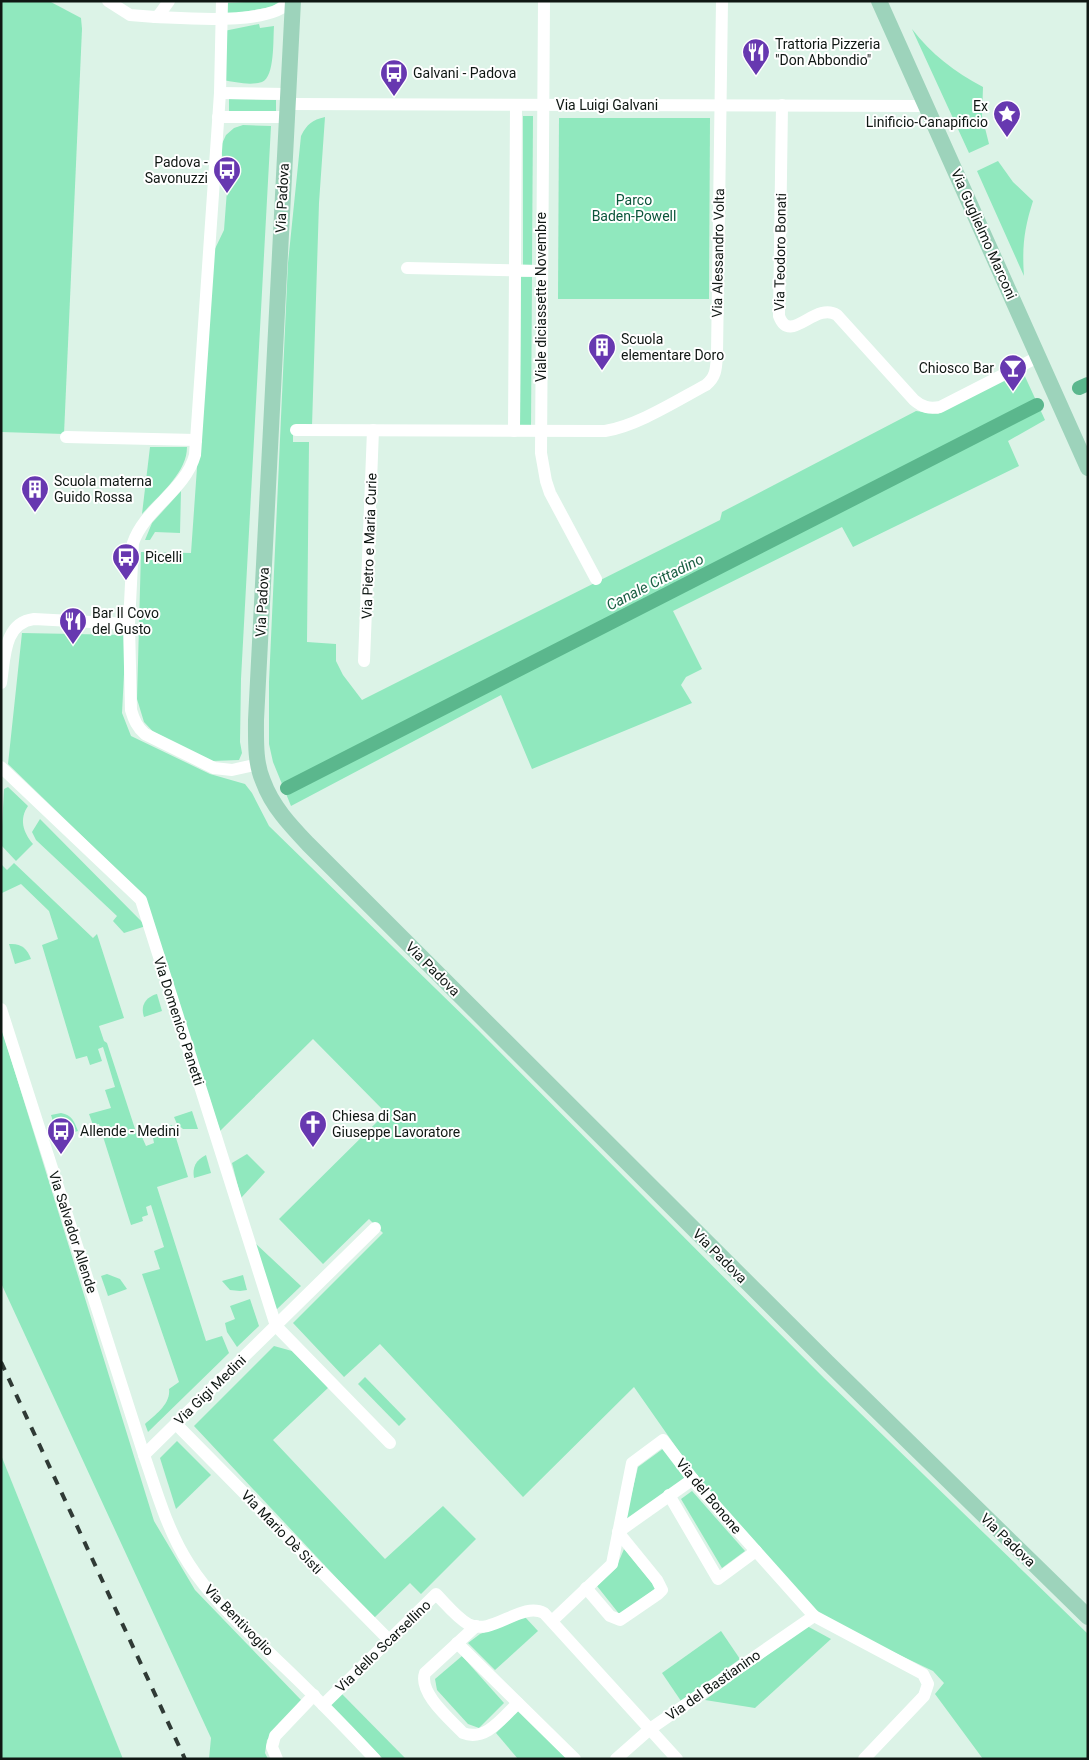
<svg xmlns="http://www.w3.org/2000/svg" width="1089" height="1760" font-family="Roboto,sans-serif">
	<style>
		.green { fill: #90e8be }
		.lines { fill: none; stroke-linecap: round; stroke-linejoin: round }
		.canal { stroke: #5bb78d; stroke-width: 14 }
		.minor { stroke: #fff; stroke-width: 12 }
		.major { stroke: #9dd3bb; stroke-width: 16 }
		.rail { stroke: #2f3a35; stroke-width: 4; stroke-dasharray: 9 9; stroke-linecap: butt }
		.labels { text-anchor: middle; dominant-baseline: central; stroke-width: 4; stroke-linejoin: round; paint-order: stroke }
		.poi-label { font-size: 14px; fill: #0f1713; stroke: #fff; text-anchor: start }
		.street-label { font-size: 14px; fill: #0f1713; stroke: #fff }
		.park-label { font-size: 14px; fill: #0a553a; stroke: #fff }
		.water-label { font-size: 15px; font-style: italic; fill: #1b6044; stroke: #fff }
	</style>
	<rect width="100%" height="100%" fill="#dcf3e7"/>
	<g class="green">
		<path d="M1,1H49L81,18L82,29L64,434L1,432Z"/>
		<path d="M264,1H280L272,7L225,15L226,3Z"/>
		<path d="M259,24L260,28L274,26C273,39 275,77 262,82C250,86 235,82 223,80L224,31Z"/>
		<path d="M912,29C931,54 955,72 983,87L982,116L989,144L969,153Z"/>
		<path d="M229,99L276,100V111H229Z"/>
		<path d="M523,116H533L532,265H523Z"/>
		<path d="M325,117L319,203L312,426L293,425V442H309L307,642L336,644V661L343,675L362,700L720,520L722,512L916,411L938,414L1022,370L1045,420L1008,441L1019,466L853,547L842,527L673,611L702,669L686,677L681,685L692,703L532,769L501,695L291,806L273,762L269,744V682L288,263L301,136C307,124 312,120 325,117Z"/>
		<path d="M559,118H710L709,299H558Z"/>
		<path d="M243,125L271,126L241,679L240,742L242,753L239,760L212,761L158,737L144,722L137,699L141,552L191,553L212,255L224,230L228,177L220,148L226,135L234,128Z"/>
		<path d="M998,161L1013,182L1033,201C1024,229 1022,247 1024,276L977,171Z"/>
		<path d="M521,277H532L531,427L520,426Z"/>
		<path d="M150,447H187C187,473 159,495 142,514Z"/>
		<path d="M181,491L180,533L155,532L150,540H145L152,523Z"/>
		<path d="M22,633L126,635L122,713L131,736L210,774L245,784L252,793L269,826L477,1029L824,1378L1088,1634V1759H983L935,1694L944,1683L933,1671L816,1615L697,1477L634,1387L523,1497L380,1344L344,1377L293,1323L383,1233L369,1219L323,1264L279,1219L386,1113L313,1039L220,1131L144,896L8,764Z"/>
		<path d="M8,787L28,806C19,819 23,832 33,844L16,861L1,845L4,789Z"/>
		<path d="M40,819L146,926L124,933L113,921L117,916L36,840L32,832Z"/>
		<path d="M14,863L93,938L97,934L124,1018L99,1026L104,1041L107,1043L138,1138L142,1137L146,1146L154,1143L152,1133L172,1125L188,1177L157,1187L206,1341L222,1336L229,1353L148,1432L145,1424C155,1415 171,1404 169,1389L179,1382L142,1274L160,1269L154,1251L164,1247L151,1205L146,1207L148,1215L142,1217L143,1221L131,1225L99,1124L93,1125L89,1114L111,1108L105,1090L115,1087L103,1047L98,1049L102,1061L90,1065L87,1056L76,1059L42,945L58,939L49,911L21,884L2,893L1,896V864L7,870Z"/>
		<path d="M9,944C21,943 27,948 31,959L15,964Z"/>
		<path d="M157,994L162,1011L144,1017C140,1005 146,997 157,994Z"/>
		<path d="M1,1027L154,1521L195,1590L302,1701L267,1740L265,1753L268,1759H209L211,1738L1,1283Z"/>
		<path d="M192,1111L198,1129H183L177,1124L174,1117Z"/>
		<path d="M61,1113C72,1115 74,1121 78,1131L58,1137L51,1115Z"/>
		<path d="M247,1154L265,1172L241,1198L232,1163Z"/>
		<path d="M206,1155L211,1173L194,1178C192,1167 196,1160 206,1155Z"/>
		<path d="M255,1243L301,1286L276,1310Z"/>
		<path d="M107,1274L120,1279L127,1289L108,1296L101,1276Z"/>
		<path d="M243,1275L247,1290L240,1291L230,1290L222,1281Z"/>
		<path d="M250,1299L259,1326L237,1347L227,1332L225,1323L235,1319L230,1306Z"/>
		<path d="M274,1346L292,1351L329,1387L273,1440L385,1559L443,1506L476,1539L421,1594L410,1583L374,1618L194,1426Z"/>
		<path d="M365,1377L406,1419L399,1426L358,1384Z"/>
		<path d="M177,1441L211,1475L176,1509L160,1458Z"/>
		<path d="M664,1448L687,1477L625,1521L638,1467Z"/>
		<path d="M1,1455L123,1759H3L1,1757Z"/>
		<path d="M692,1491L745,1551L722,1568L681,1499Z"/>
		<path d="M624,1549L656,1588L620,1615L597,1586L616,1568Z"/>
		<path d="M525,1617L538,1631L495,1670L468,1643L480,1634Z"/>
		<path d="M807,1626L831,1639L755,1708L705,1700Z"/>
		<path d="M721,1631L740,1659L681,1701L662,1673Z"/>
		<path d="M462,1656L504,1703L479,1728L468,1724L437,1690L435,1679Z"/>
		<path d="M341,1693L406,1759H383L330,1705Z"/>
		<path d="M519,1709L569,1759H518L496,1733Z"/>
	</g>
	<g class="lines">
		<g class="canal">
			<path d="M1079,388L1088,384"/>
			<path d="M287,788L1037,405"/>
		</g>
		<g class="minor">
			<path d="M108,1L130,15L155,17L159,15L169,1"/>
			<path d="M222,1L220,93L195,455C185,491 145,508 133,543L129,624L131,710C134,720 137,727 145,734L214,768L232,770L259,764"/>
			<path d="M544,1L541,453L546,481L550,493L596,579"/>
			<path d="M155,17C184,18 272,26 290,1"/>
			<path d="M220,93L287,94"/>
			<path d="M287,104L926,106"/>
			<path d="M782,105L779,316C790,346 815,301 837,315L914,400C922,407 929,409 940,407L1038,357"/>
			<path d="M218,117H286"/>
			<path d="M407,268L541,271"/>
			<path d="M296,430L605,431C637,426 676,401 706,385C717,376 716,367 717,354L722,1"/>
			<path d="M514,431L516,105"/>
			<path d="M66,437L196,440"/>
			<path d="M364,661L373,430"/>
			<path d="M1,683C5,659 3,623 34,619L129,624"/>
			<path d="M1,767L141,900L276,1326L390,1443"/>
			<path d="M1,1009L144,1455C157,1492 167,1530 189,1564C212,1600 245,1629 276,1659C310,1691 343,1725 375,1759"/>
			<path d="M176,1424L389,1640"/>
			<path d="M144,1455L375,1228"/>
			<path d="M669,1495L718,1579L756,1551"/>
			<path d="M586,1588L610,1616L620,1620L658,1594L662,1590L657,1580L618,1532L693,1479"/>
			<path d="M552,1621L612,1564L632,1463L663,1440L698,1486L814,1616L923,1674L928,1684L924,1696L864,1759"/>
			<path d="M476,1626L425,1673C418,1693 451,1720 463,1733C486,1742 503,1717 518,1703"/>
			<path d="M457,1643L575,1759"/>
			<path d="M323,1705L436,1594C446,1604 456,1617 468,1624C492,1637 521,1601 544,1613L677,1759"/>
			<path d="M277,1759L272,1747L275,1736L314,1695"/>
			<path d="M616,1759L650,1729L814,1616"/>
		</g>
		<g class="major">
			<path d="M293,1L256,720C256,740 255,763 263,781C272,806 290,825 308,844L827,1362L1088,1617"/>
			<path d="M879,1L1088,468"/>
		</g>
		<path class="rail" d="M1,1362L185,1759"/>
	</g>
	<defs>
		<g id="restaurant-pin" transform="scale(1.4375)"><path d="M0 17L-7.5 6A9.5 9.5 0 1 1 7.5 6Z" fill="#6738b0" stroke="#fff"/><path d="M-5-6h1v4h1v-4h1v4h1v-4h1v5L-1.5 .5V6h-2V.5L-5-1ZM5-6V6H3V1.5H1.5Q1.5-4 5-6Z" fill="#fff"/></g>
		<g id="bus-pin" transform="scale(1.4375)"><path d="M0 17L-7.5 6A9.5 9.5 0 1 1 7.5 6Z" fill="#6738b0" stroke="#fff"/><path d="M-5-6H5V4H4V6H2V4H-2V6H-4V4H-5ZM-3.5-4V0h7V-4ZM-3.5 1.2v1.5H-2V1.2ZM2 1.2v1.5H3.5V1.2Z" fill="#fff"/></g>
		<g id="sight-pin" transform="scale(1.4375)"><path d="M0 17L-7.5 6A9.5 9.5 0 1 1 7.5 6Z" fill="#6738b0" stroke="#fff"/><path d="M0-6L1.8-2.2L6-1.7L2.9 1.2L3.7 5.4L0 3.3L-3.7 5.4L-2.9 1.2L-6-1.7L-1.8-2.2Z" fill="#fff"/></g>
		<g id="building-pin" transform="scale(1.4375)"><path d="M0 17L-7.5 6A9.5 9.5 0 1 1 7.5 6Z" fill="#6738b0" stroke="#fff"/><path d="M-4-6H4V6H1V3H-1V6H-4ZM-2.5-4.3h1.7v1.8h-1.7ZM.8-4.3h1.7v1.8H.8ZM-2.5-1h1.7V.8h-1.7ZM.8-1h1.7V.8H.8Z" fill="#fff"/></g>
		<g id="bar-pin" transform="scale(1.4375)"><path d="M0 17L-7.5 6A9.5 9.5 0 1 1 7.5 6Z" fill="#6738b0" stroke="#fff"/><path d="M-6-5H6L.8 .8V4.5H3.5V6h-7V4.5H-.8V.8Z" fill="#fff"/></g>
		<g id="church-pin" transform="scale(1.4375)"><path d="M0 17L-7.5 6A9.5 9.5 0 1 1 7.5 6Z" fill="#6738b0" stroke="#fff"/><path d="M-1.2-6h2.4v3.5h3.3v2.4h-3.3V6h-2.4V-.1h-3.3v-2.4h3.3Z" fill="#fff"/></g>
	</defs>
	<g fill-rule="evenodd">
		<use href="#restaurant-pin" x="756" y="52"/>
		<use href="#bus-pin" x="394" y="73"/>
		<use href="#sight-pin" x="1007" y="114"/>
		<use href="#bus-pin" x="227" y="170"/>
		<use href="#building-pin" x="602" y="347"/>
		<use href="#bar-pin" x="1013" y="368"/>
		<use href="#building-pin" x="35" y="489"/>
		<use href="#bus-pin" x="126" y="557"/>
		<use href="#restaurant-pin" x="73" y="621"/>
		<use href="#church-pin" x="313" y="1124"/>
		<use href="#bus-pin" x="61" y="1131"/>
	</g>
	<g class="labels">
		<g class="poi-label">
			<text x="775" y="44">Trattoria Pizzeria<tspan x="775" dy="16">"Don Abbondio"</tspan></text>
			<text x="413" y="73">Galvani - Padova</text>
			<text x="988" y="106" text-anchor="end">Ex<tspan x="988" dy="16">Linificio-Canapificio</tspan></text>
			<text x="208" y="162" text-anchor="end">Padova -<tspan x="208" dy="16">Savonuzzi</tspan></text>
			<text x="621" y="339">Scuola<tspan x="621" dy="16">elementare Doro</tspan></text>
			<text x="994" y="368" text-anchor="end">Chiosco Bar</text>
			<text x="54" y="481">Scuola materna<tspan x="54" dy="16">Guido Rossa</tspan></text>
			<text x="145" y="557">Picelli</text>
			<text x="92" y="613">Bar Il Covo<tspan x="92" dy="16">del Gusto</tspan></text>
			<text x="332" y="1116">Chiesa di San<tspan x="332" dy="16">Giuseppe Lavoratore</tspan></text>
			<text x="80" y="1131">Allende - Medini</text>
		</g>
		<g class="street-label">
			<text x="607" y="105">Via Luigi Galvani</text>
			<text transform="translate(282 198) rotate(-87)">Via Padova</text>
			<text transform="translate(984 234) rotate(66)">Via Guglielmo Marconi</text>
			<text transform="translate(780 252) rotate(-89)">Via Teodoro Bonati</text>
			<text transform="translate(718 253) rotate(-89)">Via Alessandro Volta</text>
			<text transform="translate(541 297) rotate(-90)">Viale diciassette Novembre</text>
			<text transform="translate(369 546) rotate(-88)">Via Pietro e Maria Curie</text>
			<text transform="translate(262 602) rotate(-87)">Via Padova</text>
			<text transform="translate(433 969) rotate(45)">Via Padova</text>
			<text transform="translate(179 1021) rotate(72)">Via Domenico Panetti</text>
			<text transform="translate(73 1232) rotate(72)">Via Salvador Allende</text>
			<text transform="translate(720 1256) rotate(45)">Via Padova</text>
			<text transform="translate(210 1390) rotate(-44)">Via Gigi Medini</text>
			<text transform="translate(709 1496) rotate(50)">Via del Bonone</text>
			<text transform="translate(282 1532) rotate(46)">Via Mario Dè Sisti</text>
			<text transform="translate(1008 1540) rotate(44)">Via Padova</text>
			<text transform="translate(239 1620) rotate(46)">Via Bentivoglio</text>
			<text transform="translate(383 1646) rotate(-44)">Via dello Scarsellino</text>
			<text transform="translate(713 1685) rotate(-35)">Via del Bastianino</text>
		</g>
		<g class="park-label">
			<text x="634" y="200">Parco<tspan x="634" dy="16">Baden-Powell</tspan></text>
		</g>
		<g class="water-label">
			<text transform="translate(655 582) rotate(-27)">Canale Cittadino</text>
		</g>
	</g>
	<rect width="1089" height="1760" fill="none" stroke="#0f1713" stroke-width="5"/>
</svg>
